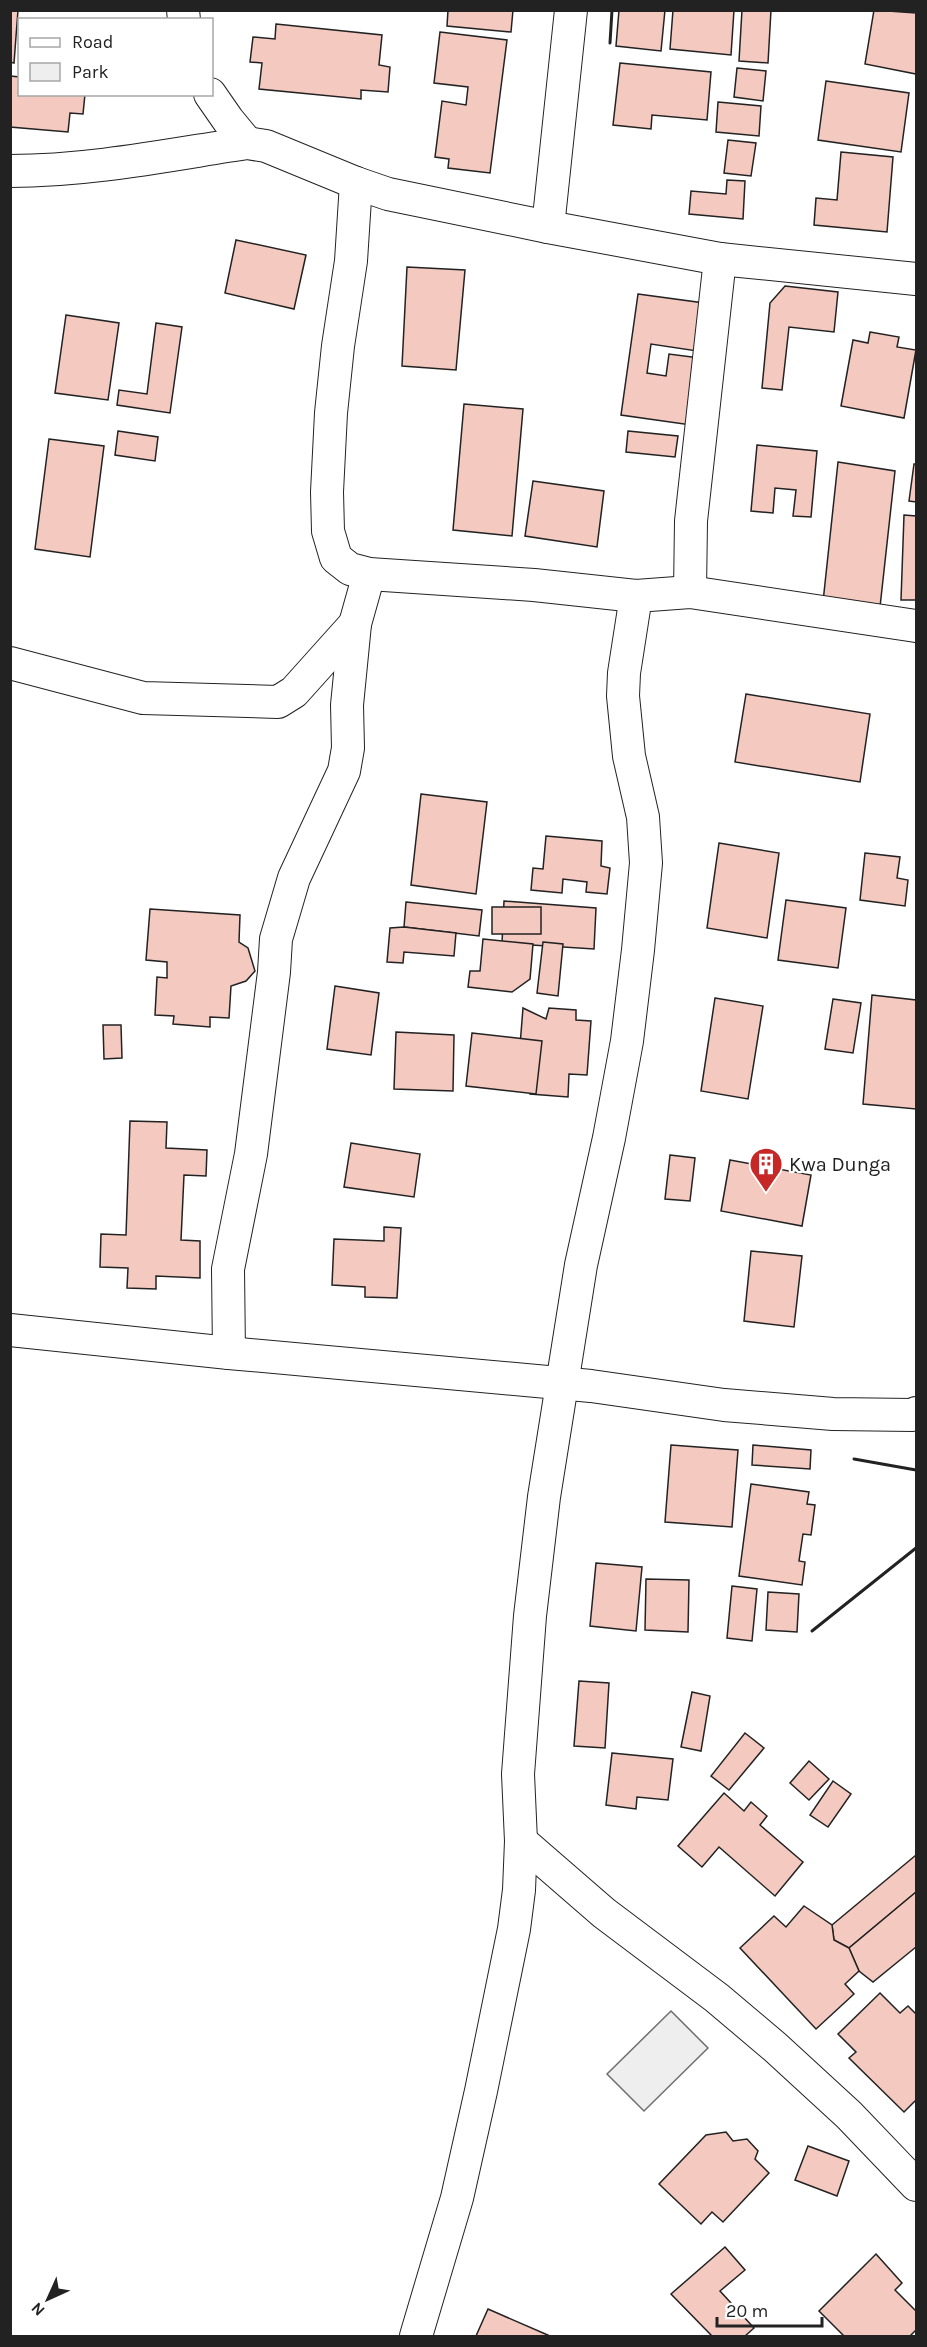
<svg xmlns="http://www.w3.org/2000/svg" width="927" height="2347" font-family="Karla,sans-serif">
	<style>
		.green { fill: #eee; stroke: #6f6f6f; stroke-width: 1.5 }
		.building { fill: #f3c9c0; stroke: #222; stroke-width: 1.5 }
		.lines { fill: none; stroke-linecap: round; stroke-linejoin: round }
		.street-casing { stroke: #222; stroke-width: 34 }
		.street { stroke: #fff; stroke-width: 32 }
		.wall { stroke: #222; stroke-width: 3 }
		.labels { text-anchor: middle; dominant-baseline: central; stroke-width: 4.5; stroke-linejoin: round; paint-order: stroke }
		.poi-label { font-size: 20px; fill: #222; stroke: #fff; text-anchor: start }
	</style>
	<rect width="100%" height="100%" fill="#fff"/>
	<path class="green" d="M671,2011L708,2048L644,2111L607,2074Z"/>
	<g class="building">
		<path d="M10,10H18L14,63L10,62Z"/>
		<path d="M448,10H513L511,32L447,26Z"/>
		<path d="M619,10H665L661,51L616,46Z"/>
		<path d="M673,10H734L731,55L670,49Z"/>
		<path d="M742,10H771L768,63L739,61Z"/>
		<path d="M874,10L916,13V74L865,64Z"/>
		<path d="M276,24L382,35L379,65L390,67L388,92L361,90V99L259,89L262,63L250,62L253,37L275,39Z"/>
		<path d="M440,32L507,40L490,173L448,168L449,159L435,157L442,101L466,105L468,87L434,83Z"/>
		<path d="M620,63L711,72L707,120L652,115L651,129L613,125Z"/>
		<path d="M737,68L766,71L763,101L734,97Z"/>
		<path d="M10,76L20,77V94H85L83,114L70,113L68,132L10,127Z"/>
		<path d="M826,81L909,93L901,152L818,140Z"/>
		<path d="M718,102L761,106L759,136L716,132Z"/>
		<path d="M728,140L756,143L751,176L724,173Z"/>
		<path d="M841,152L893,157L887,232L814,225L816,198L837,200Z"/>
		<path d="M727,180L745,181L743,219L689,214L691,191L726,194Z"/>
		<path d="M236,240L306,255L294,309L225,293Z"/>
		<path d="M407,267L465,270L456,370L402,366Z"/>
		<path d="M785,286L838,292L834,332L789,327L782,390L762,388L770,303Z"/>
		<path d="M638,294L704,303L697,351L651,344L647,373L666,376L669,354L707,359L698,426L621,415Z"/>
		<path d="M66,315L119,323L108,400L55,393Z"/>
		<path d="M156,323L182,327L170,413L117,405L119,390L147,394Z"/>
		<path d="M870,332L899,337L897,347L916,350L904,418L841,406L853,340L868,343Z"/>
		<path d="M464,404L523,409L512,536L453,530Z"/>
		<path d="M118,431L158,437L155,461L115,455Z"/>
		<path d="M628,431L678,436L675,457L626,452Z"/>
		<path d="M49,439L104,446L90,557L35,549Z"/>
		<path d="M757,445L817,451L811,517L793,516L796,490L775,488L773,513L751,511Z"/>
		<path d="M838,462L895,471L880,607L823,602Z"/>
		<path d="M914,464H916V502L909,501Z"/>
		<path d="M533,481L604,491L597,547L525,536Z"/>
		<path d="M904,515L916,516V600H901Z"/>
		<path d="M746,694L870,714L860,782L735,762Z"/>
		<path d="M421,794L487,802L476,894L411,885Z"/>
		<path d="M546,836L602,841L601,866L610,868L607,894L586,892L587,882L563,879L562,893L531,890L533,868L543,869Z"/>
		<path d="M719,843L779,853L767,938L707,928Z"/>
		<path d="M865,853L900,857L897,878L908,880L905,906L860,900Z"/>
		<path d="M786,900L846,908L838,968L778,960Z"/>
		<path d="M504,901L596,908L594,949L502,943Z"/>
		<path d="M406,902L482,910L479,936L404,927Z"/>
		<rect x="492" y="907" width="49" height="27"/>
		<path d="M150,909L240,915L239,942L248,948L255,971L246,981L231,986L229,1018L210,1017V1027L173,1024L174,1016L155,1015L157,977L167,978V962L146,960Z"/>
		<path d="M404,927L456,933L454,956L404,952L403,963L387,962L390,928Z"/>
		<path d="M483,939L533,944L530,979L512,992L468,987L470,971H480Z"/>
		<path d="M543,942L563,944L558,996L537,993Z"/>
		<path d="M335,986L379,993L371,1055L327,1049Z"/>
		<path d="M872,995L916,1000V1109L863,1104Z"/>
		<path d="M715,998L763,1006L748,1099L701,1091Z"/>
		<path d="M833,999L861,1003L853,1053L825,1049Z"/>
		<path d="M523,1008L546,1019L549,1008L576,1010V1020L591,1021L587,1075L569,1074L568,1097L530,1094L531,1084L517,1083Z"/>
		<path d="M103,1025H121L122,1058L104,1059Z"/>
		<path d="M396,1032L454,1035L453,1091L394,1089Z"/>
		<path d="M472,1033L542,1041L536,1094L466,1086Z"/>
		<path d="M130,1121L167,1122L166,1148L207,1150L206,1176L184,1175L181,1240L200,1241V1278L156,1276V1289L127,1288L128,1268L100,1267L101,1234L126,1235Z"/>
		<path d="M351,1143L420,1154L414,1197L344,1187Z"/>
		<path d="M670,1155L695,1158L690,1201L665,1199Z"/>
		<path d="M730,1160L811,1175L802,1226L721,1211Z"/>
		<path d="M384,1227L401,1228L397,1298L365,1297V1287L332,1285L334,1239L384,1241Z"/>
		<path d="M751,1251L802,1256L794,1327L744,1321Z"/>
		<path d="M671,1445L738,1450L732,1527L665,1522Z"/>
		<path d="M753,1445L811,1450L810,1469L752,1465Z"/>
		<path d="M751,1484L809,1492L807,1504L815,1505L811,1535L803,1534L799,1561L805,1562L802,1585L739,1576Z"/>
		<path d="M596,1563L642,1567L636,1631L590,1626Z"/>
		<path d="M646,1579L689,1580L688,1632L645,1630Z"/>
		<path d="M732,1586L757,1589L752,1641L727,1638Z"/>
		<path d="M768,1592L799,1594L797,1632L766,1630Z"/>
		<path d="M579,1681L609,1683L605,1748L574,1746Z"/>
		<path d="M692,1692L710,1696L701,1751L681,1747Z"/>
		<path d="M745,1733L764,1748L729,1790L711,1776Z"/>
		<path d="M612,1753L673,1759L668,1800L637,1797L636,1809L606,1805Z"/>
		<path d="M809,1761L829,1779L809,1800L790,1783Z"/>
		<path d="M833,1781L851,1794L828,1827L810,1815Z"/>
		<path d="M724,1793L744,1811L751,1802L767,1816L760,1825L803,1862L775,1896L719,1847L702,1867L678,1846Z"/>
		<path d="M916,1855V1892L849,1948L834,1940L832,1925Z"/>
		<path d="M916,1892V1947L873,1982L859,1971L849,1948Z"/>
		<path d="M804,1906L832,1925L834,1940L849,1948L859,1971L845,1984L854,1994L816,2029L740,1948L774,1916L786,1927Z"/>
		<path d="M880,1993L900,2013L908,2006L916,2014V2100L904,2112L849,2058L856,2052L838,2034Z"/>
		<path d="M726,2132L733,2141L747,2139L758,2151L755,2159L769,2173L723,2222L712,2212L701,2224L659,2184L706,2135Z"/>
		<path d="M808,2146L849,2161L837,2196L795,2180Z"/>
		<path d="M725,2247L745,2270L720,2291L754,2328L745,2336H712L671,2294Z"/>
		<path d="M876,2254L902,2283L895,2290L916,2311V2330L910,2336H844L819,2311Z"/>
		<path d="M488,2309L550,2336H476Z"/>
	</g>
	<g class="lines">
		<g class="street-casing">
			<g id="street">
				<path d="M183,10L184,20"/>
				<path d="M210,94L228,120L247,143"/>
				<path d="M10,171C90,171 168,155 247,143L266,146L356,183L388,194L548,227L720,259L916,279"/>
				<path d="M356,183L351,261L338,346L331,413L327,492L328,531L336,558L350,569L369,574L534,585L636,596L690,592L916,626"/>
				<path d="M548,227L571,10"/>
				<path d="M690,592L691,521L720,259"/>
				<path d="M10,663L143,698L278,702L294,692L355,624"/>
				<path d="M10,1330L229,1353L591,1386L724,1405L833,1414L913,1415L916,1413"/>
				<path d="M229,1353L228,1269L251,1154L274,972L276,939L294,878L344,771L348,748L347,705L355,624L369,574"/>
				<path d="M521,1841L604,1913L717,1998L775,2047L849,2115L916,2185"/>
				<path d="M416,2336L457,2198L481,2091L514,1929L519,1890L521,1841L518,1774L530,1616L544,1497L581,1265L609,1138L627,1041L638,950L646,863L643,817L629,756L623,696L624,673L636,596"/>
			</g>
		</g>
		<use href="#street" class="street"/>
		<g class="wall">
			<path d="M610,43L612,10"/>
			<path d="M854,1459L916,1470"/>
			<path d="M812,1631L916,1548"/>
		</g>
	</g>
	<defs>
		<g id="building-pin" transform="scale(1.725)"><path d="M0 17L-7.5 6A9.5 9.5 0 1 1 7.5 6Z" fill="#c62828" stroke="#fff"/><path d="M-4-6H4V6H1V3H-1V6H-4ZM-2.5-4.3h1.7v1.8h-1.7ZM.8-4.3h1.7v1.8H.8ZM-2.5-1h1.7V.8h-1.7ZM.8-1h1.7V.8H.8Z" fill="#fff"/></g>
	</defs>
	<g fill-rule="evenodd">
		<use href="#building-pin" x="766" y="1164"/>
	</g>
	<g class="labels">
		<g class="poi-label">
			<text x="789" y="1164">Kwa Dunga</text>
		</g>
	</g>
	<rect width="927" height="2347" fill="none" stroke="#222222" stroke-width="24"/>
	<rect x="18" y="18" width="195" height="78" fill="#ffffff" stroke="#a7a7a7" stroke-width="1.5"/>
	<rect x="30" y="38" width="30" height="9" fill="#ffffff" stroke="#a7a7a7" stroke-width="1.5"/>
	<text x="72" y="48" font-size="18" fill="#222222">Road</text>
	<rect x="30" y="63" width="30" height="18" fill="#eeeeee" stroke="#a7a7a7" stroke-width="1.5"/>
	<text x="72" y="78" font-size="18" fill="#222222">Park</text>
	<g transform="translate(48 2299) rotate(225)" stroke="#ffffff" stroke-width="4.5" paint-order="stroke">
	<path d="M0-4.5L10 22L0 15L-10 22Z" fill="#222222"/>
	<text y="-9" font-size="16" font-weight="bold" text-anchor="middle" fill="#222222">N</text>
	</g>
	<path d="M717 2317v9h105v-9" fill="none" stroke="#222222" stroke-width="3"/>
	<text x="726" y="2317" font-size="18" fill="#222222" stroke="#ffffff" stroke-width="4.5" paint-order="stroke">20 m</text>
</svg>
